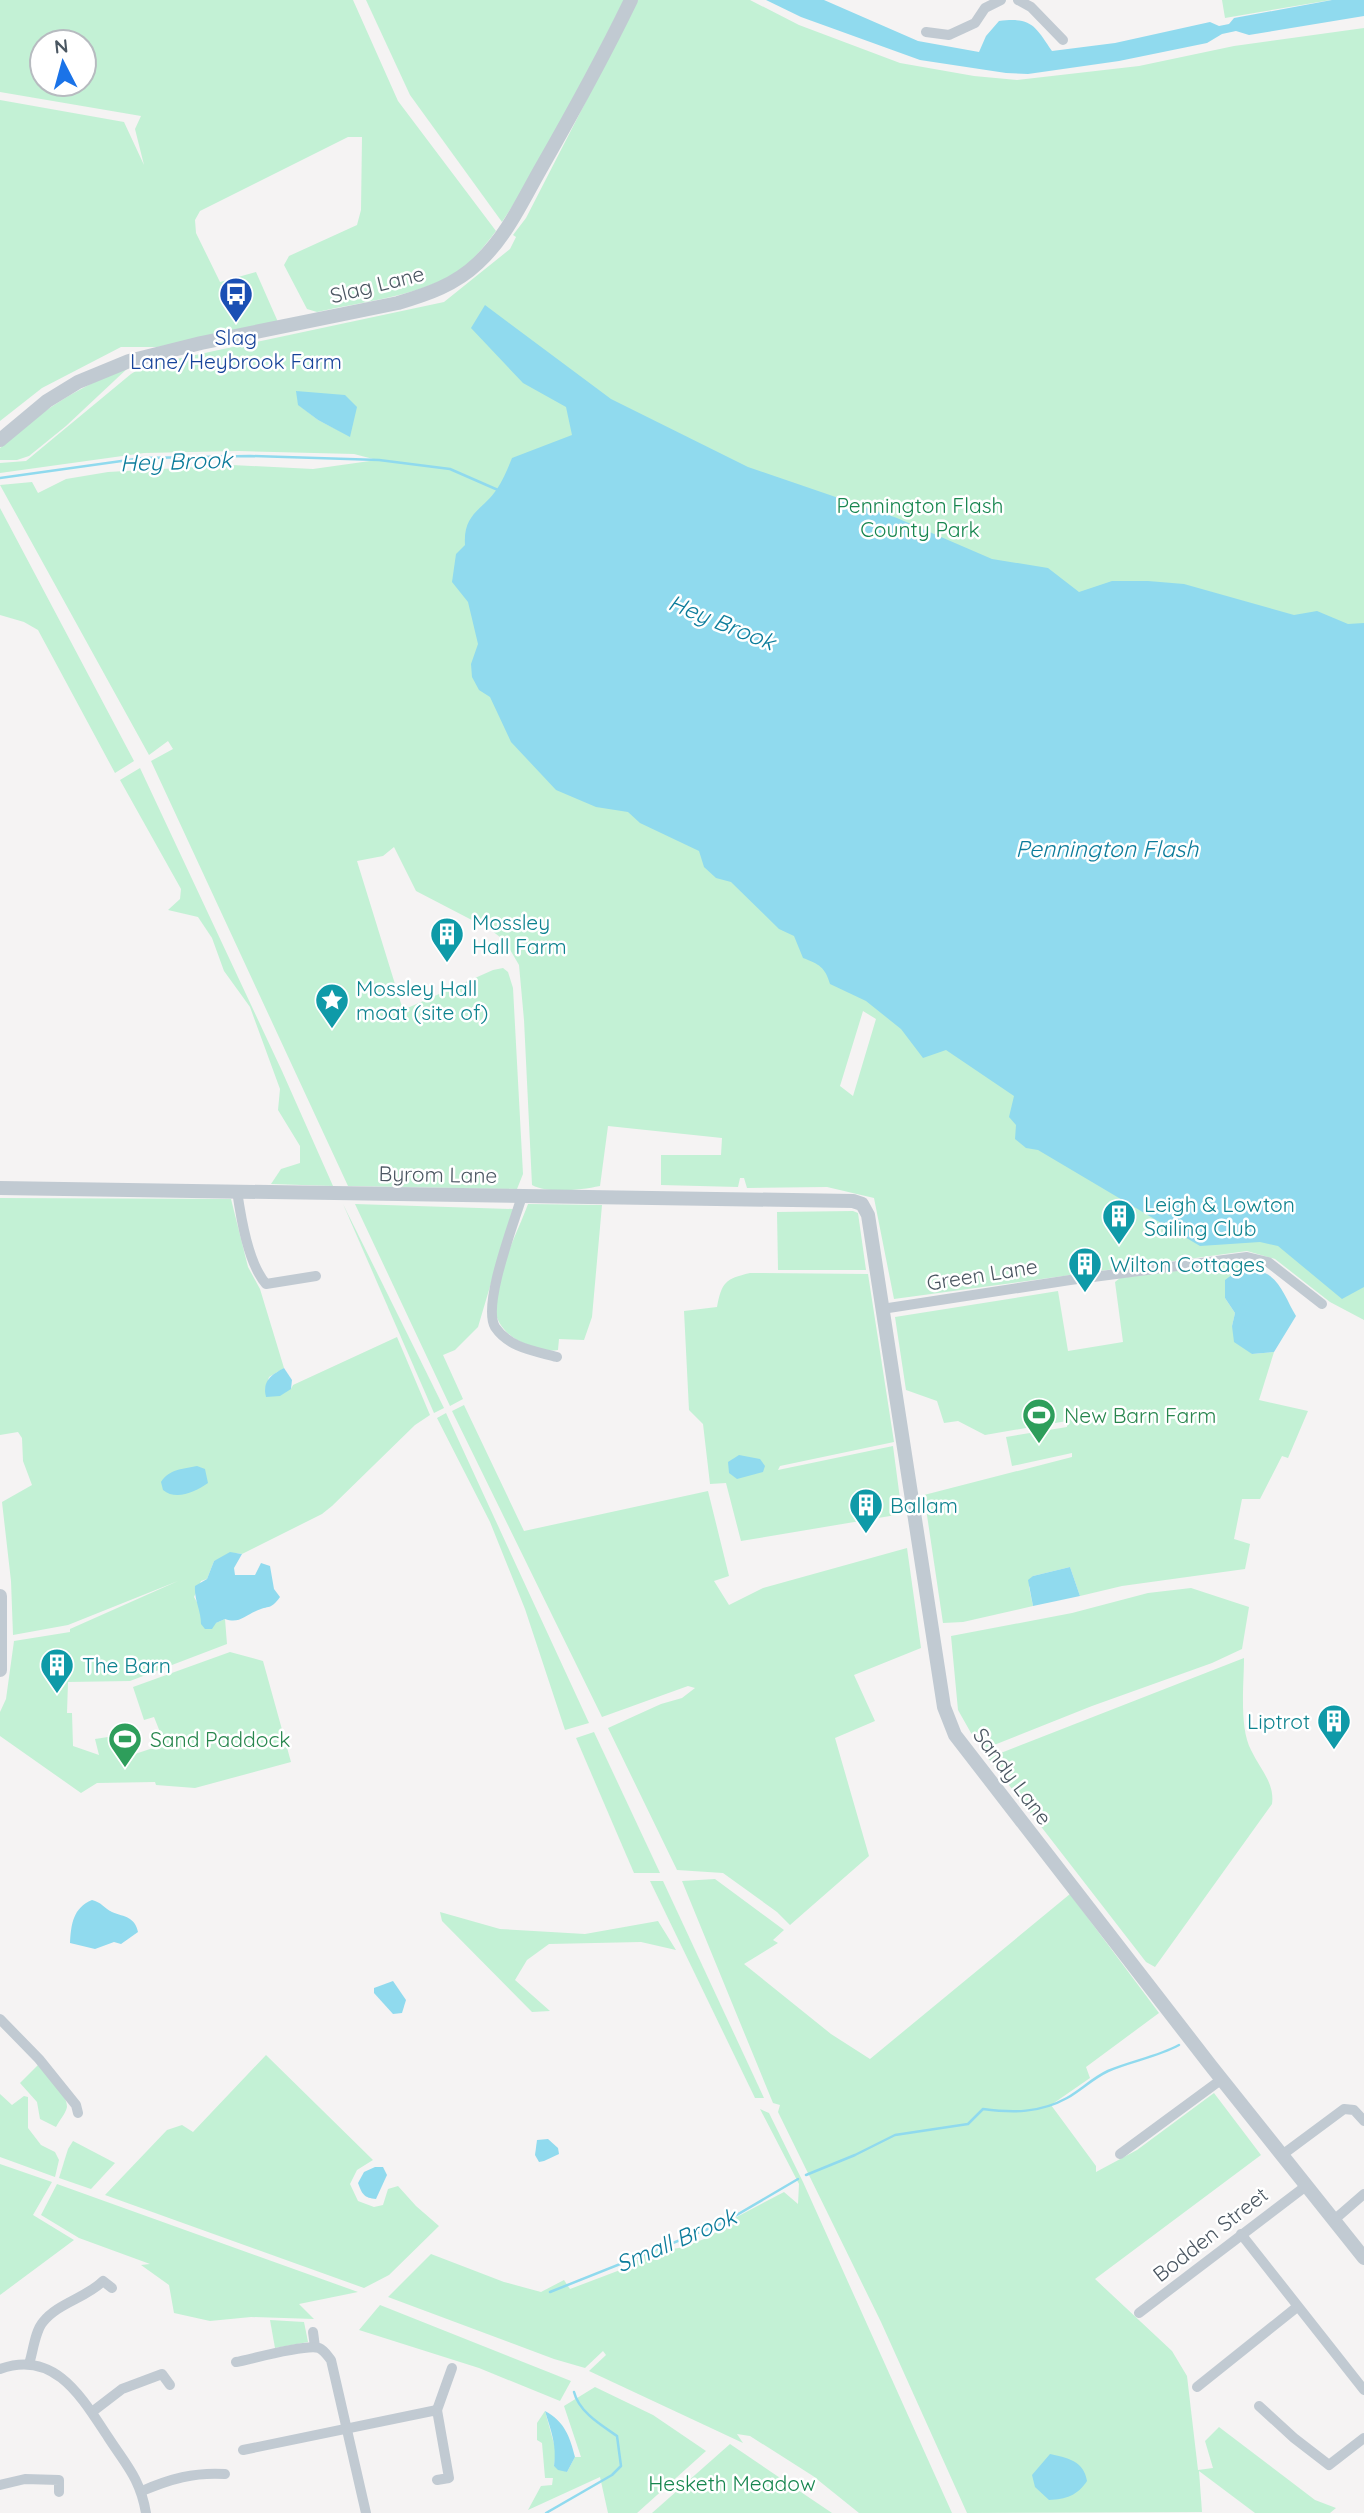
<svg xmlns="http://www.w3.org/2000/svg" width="1364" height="2513" font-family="Quicksand,sans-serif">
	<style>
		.green { fill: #c3f1d5; fill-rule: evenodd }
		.water { fill: #90daee }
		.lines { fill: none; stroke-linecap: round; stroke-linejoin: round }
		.stream { stroke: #90daee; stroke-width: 2.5 }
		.minor { stroke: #c1cad2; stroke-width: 10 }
		.tertiary { stroke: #c1cad2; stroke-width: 14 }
		.labels { text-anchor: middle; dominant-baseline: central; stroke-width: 5; stroke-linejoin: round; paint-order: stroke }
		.street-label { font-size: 21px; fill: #4a5661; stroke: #fff }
		.transit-label { font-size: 21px; fill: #164399; stroke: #fff }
		.park-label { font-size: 21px; fill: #17864f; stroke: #fff }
		.culture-label { font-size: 21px; fill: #0d838f; stroke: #fff; text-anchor: start }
		.leisure-label { font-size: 21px; fill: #27864d; stroke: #fff; text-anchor: start }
		.water-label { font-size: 23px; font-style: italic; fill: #0c7c9b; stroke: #fff }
	</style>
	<rect width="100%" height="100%" fill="#f5f3f3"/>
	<g class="green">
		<path d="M0,0H353L398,101L496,231C486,244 476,257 463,268C427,295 361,302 317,312L307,309L284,265L289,256L357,225L361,210L362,137H348L200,211L195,220L196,233L220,282L256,272L278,322L158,347H121L42,388L0,421V100L124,122L144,165L135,129L141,116L0,92ZM42,42H84V84H42Z"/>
		<path d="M366,0H624L545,156L502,222L410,95Z"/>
		<path d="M638,0H750L799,25L900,63L974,76L1017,80L1139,66L1234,46L1364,28V1320L1330,1302L1275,1259L1247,1251L894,1299L874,1198L827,1187L747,1188L744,1178H740L738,1187L661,1185V1155H721L722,1138L608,1126L600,1186C580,1190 549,1194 532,1185L524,1020L519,965L505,941L491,930L416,891L394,847L383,856L357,861L403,1010L493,970L503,968L508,972L513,988L523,1174L517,1189L348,1186L151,761L173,749L168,741L149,755L0,485L32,482L38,493L66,479L108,472L232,465L313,469L377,460L354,454L239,451L144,453L0,473V463L26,461L131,374L144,366L444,302L510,249L516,237L513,235L526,218ZM297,391L350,436L318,420L299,405ZM863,1011L876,1019L853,1096L840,1086Z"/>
		<path d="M1222,0H1331L1225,18Z"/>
		<path d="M130,366L66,426L29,456L17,460H0V448C40,410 79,387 130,366Z"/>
		<path d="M0,508L134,761L115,773L38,630L24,622L0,615Z"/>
		<path d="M140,768L282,1071L333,1186L271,1184L281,1169L300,1163V1146L278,1110L280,1089L250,1007L224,971L212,938L198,917L168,910L180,899L181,889L120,780Z"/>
		<path d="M0,1198L231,1199L248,1267L260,1289L284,1368L269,1377L265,1390L291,1389L293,1385L397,1337L430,1415L415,1425L332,1506L322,1514L242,1554L237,1553L214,1561L207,1579L201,1581L194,1597L201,1609V1624L216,1623L225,1619L227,1644L130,1681L68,1682L67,1713H72L73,1746L99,1755L95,1739L127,1734L135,1754L153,1748V1744L162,1737L154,1717L144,1720L133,1687L230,1652L263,1661L291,1762L195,1788L156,1785L155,1782L97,1783L81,1793L0,1736V1712L6,1699L14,1641L70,1632V1629L178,1581L68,1625L13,1635L11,1581L2,1502L32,1485L23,1461L22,1438L18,1432L0,1435Z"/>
		<path d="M343,1204L444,1408L434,1413Z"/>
		<path d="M355,1204L513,1209L478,1327L455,1350L443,1355L463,1399L450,1406Z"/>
		<path d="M528,1204L602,1205L592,1317L584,1340L559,1339L558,1350C546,1352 537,1348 526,1344C512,1340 496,1325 495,1309C494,1277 517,1234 528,1204Z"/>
		<path d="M853,1211L858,1213L866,1270H778L777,1212Z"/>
		<path d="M1249,1262L1259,1264L1266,1271L1255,1270L1225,1298L1235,1313L1232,1326L1252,1354L1274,1352L1259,1400L1308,1411L1288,1458L1282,1456L1260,1499H1242L1234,1539L1250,1544L1245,1569L1122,1586L1080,1596L1070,1567L1033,1576L1029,1587L1033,1606L963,1622L943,1623L924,1495L1072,1457V1453L1012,1466L1006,1437L1067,1427V1421L985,1435L958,1421L944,1423L937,1401L906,1390L895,1317L1058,1291L1068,1351L1123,1342L1115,1282L1120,1278Z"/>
		<path d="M750,1273L868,1274L894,1442L780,1466L778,1470L893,1446L902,1514L741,1541L726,1483L710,1484L703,1424L689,1410L684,1311L717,1307C722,1282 725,1279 750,1273Z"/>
		<path d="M464,1405L524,1531L708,1491L729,1576L714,1581L729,1605L763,1588L907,1548L921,1648L854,1675L875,1721L835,1738L869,1856L790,1925L777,1912L723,1873L677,1870L608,1728L661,1704L682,1698L695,1688L688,1686L602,1717L452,1411Z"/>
		<path d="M446,1413L589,1723L565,1730L525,1609L490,1522L437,1418Z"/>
		<path d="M1191,1588L1249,1607L1242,1649L1212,1663L1092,1706L984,1749L971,1733L958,1710L951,1636L1072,1613L1148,1593Z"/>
		<path d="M1244,1658C1244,1684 1239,1727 1251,1750C1260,1769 1275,1783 1272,1804L1155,1967L1146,1962L988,1758Z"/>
		<path d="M594,1732L660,1873H634L576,1738Z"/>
		<path d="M715,1879L784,1930L773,1940L778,1943L744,1964L831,2034L870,2059L1070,1894L1159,2013L1086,2067L1090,2078L1051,2105L1096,2166V2172L1137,2150L1214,2093L1261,2155L1095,2279L1172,2351L1187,2376L1198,2470L1213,2468L1205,2441L1219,2427L1315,2500L1336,2508L1330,2513H1255L1199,2471L1202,2512L967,2513L881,2322L778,2112L780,2105L773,2103L682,1881Z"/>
		<path d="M650,1881H663L764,2098H755Z"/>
		<path d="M440,1912L500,1929L585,1934L658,1921L676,1950L641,1942L549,1944L527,1960L515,1980L550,2011L532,2012L442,1921Z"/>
		<path d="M266,2055L373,2160L357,2170L350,2184L358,2201L374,2207L383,2205L388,2189L398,2186L416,2206L439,2226L389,2275L364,2288L105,2195L167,2130L182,2125L193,2132Z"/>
		<path d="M39,2064C46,2073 68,2095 67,2107C66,2113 59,2121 56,2127L40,2119L37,2102L20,2083Z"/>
		<path d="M0,2094L12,2105L24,2096L28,2097V2128L41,2145L55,2152L59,2160L55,2177L0,2157Z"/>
		<path d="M760,2109L769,2113L803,2182L952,2513H859L813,2476L750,2436L737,2434L743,2443L589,2371L606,2355L603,2351L585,2368L554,2359L388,2297L431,2254L504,2282L541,2292L564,2280L570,2289L628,2267L647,2252L679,2248L710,2237L731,2220L784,2192L798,2204L799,2184Z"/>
		<path d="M73,2141L115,2163L91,2189L59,2178L68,2149Z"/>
		<path d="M0,2164L52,2182L33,2215L74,2240L0,2295Z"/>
		<path d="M57,2184L358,2292L299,2304L314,2319L251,2317L210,2321L174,2313L169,2285L141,2265L150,2264L79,2238L41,2215Z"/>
		<path d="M380,2305L571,2381L560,2401L479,2368L359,2330Z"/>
		<path d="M270,2320L304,2322L308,2342L275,2348Z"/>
		<path d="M595,2387L653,2415L706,2451L637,2513H608L600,2477L528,2510L541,2486L552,2485L553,2478H545L542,2443L537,2440V2423L545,2411L556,2451L554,2466L567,2472L575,2457H581L564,2406Z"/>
		<path d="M730,2444L832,2513H652Z"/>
	</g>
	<g class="water">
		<path d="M766,0H824L918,41L979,52L986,36L999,21C1032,17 1035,26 1052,51L1115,43L1210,22L1219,26L1229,24L1234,18L1332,0H1364V16L1249,35L1236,31L1222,34L1207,43L1119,61L1028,74L1006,73L920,60L801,17Z"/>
		<path d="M485,305L611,399L748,467L897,518L992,559L1048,568L1079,592L1112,581H1148L1184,584L1294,615L1317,611L1348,624L1364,623V1287L1342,1299L1278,1246L1260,1242L1200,1246L1038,1150L1026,1148L1015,1139L1016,1125L1009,1117L1014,1096L946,1050L923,1058L901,1029L866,1001L830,984C825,967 819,964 803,958L794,936L779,929L731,882L716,878L704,867L699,851L640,823L628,812L596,807L556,790L511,742L490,697L479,690L472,677L471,664L478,644L468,602L452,582L456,554L465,545C463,513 482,511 497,489C503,480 508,468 512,458L572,435L566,407L523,383L471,328Z"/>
		<path d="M296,391L345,395L357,407L350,437L318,420L298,405Z"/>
		<path d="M1255,1270C1279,1273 1285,1298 1296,1316L1274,1352L1252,1354L1234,1342L1232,1326L1235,1313L1225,1298V1280L1237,1271Z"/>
		<path d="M284,1368L292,1380L291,1389L280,1396L266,1397C262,1381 271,1375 284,1368Z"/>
		<path d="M739,1455L760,1459L765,1466L763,1472L737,1479L729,1473L728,1462Z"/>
		<path d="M197,1466L205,1469L208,1483C195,1492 176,1501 163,1490L161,1482C169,1469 183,1469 197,1466Z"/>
		<path d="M230,1552L242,1554L234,1568L235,1575H255L261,1563L270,1566L274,1589L280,1597C271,1610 269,1605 256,1611C244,1616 239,1624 225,1619L216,1623L212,1629H205L201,1624C201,1610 194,1600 195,1586L207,1579L214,1561Z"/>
		<path d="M1070,1567L1080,1596L1033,1606L1028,1580L1033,1576Z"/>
		<path d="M92,1900C101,1902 104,1908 112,1912C125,1917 135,1917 138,1932L121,1944L114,1942L95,1949L70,1943C71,1924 73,1908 92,1900Z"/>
		<path d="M393,1981L406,2000L402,2013L393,2014L374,1993V1988Z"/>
		<path d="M548,2139L558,2148L559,2154L544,2161L539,2162L535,2155L537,2140Z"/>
		<path d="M375,2167H383L387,2175L376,2199C364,2198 362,2194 358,2183L364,2172Z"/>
		<path d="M545,2411C565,2422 570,2437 575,2457L567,2472L558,2470L554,2466C557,2445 551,2431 545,2411Z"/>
		<path d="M1050,2454C1068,2458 1084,2461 1087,2481C1077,2496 1066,2499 1049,2500L1035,2487L1032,2475Z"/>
	</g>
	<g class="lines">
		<g class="stream">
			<path d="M0,478L143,458L250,456L379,460L450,469L498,490"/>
			<path d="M806,2175L855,2155L895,2135L968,2124L983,2109C1013,2113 1040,2113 1067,2098C1081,2090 1093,2078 1108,2071C1131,2061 1157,2057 1179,2045"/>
			<path d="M550,2292L723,2223L798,2179"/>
			<path d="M546,2513L612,2475L621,2466L617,2436C601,2425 579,2412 574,2392"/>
		</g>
		<g class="minor">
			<path d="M1018,0L1031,7L1063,40"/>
			<path d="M926,32L949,35L975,23L985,8L1001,0"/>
			<path d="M237,1191C241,1218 248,1263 266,1284L316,1276"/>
			<path d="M522,1196C514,1223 482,1305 495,1327C509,1348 535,1351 557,1357"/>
			<path d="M882,1309L1070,1280L1247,1257L1268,1262L1322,1304"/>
			<path d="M0,2019L39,2059L76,2105L78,2113"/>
			<path d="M1120,2154L1222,2079"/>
			<path d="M1282,2155L1344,2109L1354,2110L1364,2121"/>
			<path d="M1334,2220L1364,2194"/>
			<path d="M1241,2234L1364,2390"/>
			<path d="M1139,2313L1306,2186"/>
			<path d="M313,2332L315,2347"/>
			<path d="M236,2362C252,2359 305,2344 319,2348C324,2350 327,2355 331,2360L366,2513"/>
			<path d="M29,2364C33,2352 35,2331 43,2322C58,2303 86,2298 103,2281L112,2288"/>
			<path d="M0,2369C55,2349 82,2398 108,2437C126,2465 140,2478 146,2513"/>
			<path d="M1197,2387L1297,2307"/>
			<path d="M1259,2406L1294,2438L1329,2465L1364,2438"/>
			<path d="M437,2410L452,2368"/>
			<path d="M92,2412L122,2389L162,2374L170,2385"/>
			<path d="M243,2450L437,2410L449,2478L437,2480"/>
			<path d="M0,2485L25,2479L59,2480V2492"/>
			<path d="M142,2491C170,2479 194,2472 225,2474"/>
		</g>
		<g class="tertiary">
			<path d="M0,440L47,401L78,382L129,361L201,343L398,303C428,294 455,285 478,263C506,237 522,202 540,170C572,114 603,58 631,0"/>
			<path d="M0,1188L853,1201L862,1204L868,1215L944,1707L955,1735L1211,2066L1364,2258"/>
			<path d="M0,1596V1670"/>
		</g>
	</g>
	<defs>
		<g id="bus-pin" transform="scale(1.75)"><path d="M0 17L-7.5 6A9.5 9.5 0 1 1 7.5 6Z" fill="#1a4fb4" stroke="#fff"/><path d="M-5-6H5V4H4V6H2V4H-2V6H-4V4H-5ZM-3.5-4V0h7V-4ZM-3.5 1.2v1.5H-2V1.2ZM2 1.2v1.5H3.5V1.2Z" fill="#fff"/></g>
		<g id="building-pin" transform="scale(1.75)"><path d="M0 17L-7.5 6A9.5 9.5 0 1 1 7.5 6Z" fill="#0f9aa8" stroke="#fff"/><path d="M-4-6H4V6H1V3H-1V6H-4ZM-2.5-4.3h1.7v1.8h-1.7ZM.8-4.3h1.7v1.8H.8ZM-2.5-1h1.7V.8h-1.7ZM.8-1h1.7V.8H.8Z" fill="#fff"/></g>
		<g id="sight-pin" transform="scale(1.75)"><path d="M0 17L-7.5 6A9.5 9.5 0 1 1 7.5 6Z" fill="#0f9aa8" stroke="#fff"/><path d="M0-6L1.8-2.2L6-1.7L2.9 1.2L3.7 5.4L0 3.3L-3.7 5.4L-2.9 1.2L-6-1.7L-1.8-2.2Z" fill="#fff"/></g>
		<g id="stadium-pin" transform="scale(1.75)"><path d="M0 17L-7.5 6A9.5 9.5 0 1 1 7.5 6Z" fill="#2e9e5b" stroke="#fff"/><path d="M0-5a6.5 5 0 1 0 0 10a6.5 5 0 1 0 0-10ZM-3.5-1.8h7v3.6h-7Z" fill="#fff"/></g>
	</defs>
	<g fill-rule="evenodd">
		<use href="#bus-pin" x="236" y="294"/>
		<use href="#building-pin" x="447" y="934"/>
		<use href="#sight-pin" x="332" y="1000"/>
		<use href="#building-pin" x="1119" y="1216"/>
		<use href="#building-pin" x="1085" y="1264"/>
		<use href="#stadium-pin" x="1039" y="1415"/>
		<use href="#building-pin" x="866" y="1505"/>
		<use href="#building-pin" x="57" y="1665"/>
		<use href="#building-pin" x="1334" y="1721"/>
		<use href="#stadium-pin" x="125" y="1739"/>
	</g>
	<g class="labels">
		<g class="street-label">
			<text transform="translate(377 284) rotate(-14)">Slag Lane</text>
			<text transform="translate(438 1174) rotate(1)">Byrom Lane</text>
			<text transform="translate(982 1274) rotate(-9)">Green Lane</text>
			<text transform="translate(1013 1776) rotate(53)">Sandy Lane</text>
			<text transform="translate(1210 2234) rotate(-38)">Bodden Street</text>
		</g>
		<g class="transit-label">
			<text x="236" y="337">Slag<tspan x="236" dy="24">Lane/Heybrook Farm</tspan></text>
		</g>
		<g class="park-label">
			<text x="920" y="505">Pennington Flash<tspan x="920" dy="24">County Park</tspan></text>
			<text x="732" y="2483">Hesketh Meadow</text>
		</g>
		<g class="culture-label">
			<text x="472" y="922">Mossley<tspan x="472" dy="24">Hall Farm</tspan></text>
			<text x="356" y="988">Mossley Hall<tspan x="356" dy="24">moat (site of)</tspan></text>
			<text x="1144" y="1204">Leigh &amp; Lowton<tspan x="1144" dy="24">Sailing Club</tspan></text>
			<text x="1110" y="1264">Wilton Cottages</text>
			<text x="890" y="1505">Ballam</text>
			<text x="82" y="1665">The Barn</text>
			<text x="1310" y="1721" text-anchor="end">Liptrot</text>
		</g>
		<g class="leisure-label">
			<text x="1064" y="1415">New Barn Farm</text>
			<text x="150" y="1739">Sand Paddock</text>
		</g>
		<g class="water-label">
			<text transform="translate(176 461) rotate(-2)">Hey Brook</text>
			<text transform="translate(722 622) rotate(22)">Hey Brook</text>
			<text x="1107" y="848">Pennington Flash</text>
			<text transform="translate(676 2240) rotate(-23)">Small Brook</text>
		</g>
	</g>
	<g transform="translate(63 63) rotate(354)"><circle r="33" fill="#ffffff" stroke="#b7bbc0" stroke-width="2"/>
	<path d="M0-5L12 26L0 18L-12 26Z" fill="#1a73e8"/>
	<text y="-10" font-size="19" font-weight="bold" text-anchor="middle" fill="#4a5661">N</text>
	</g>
</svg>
